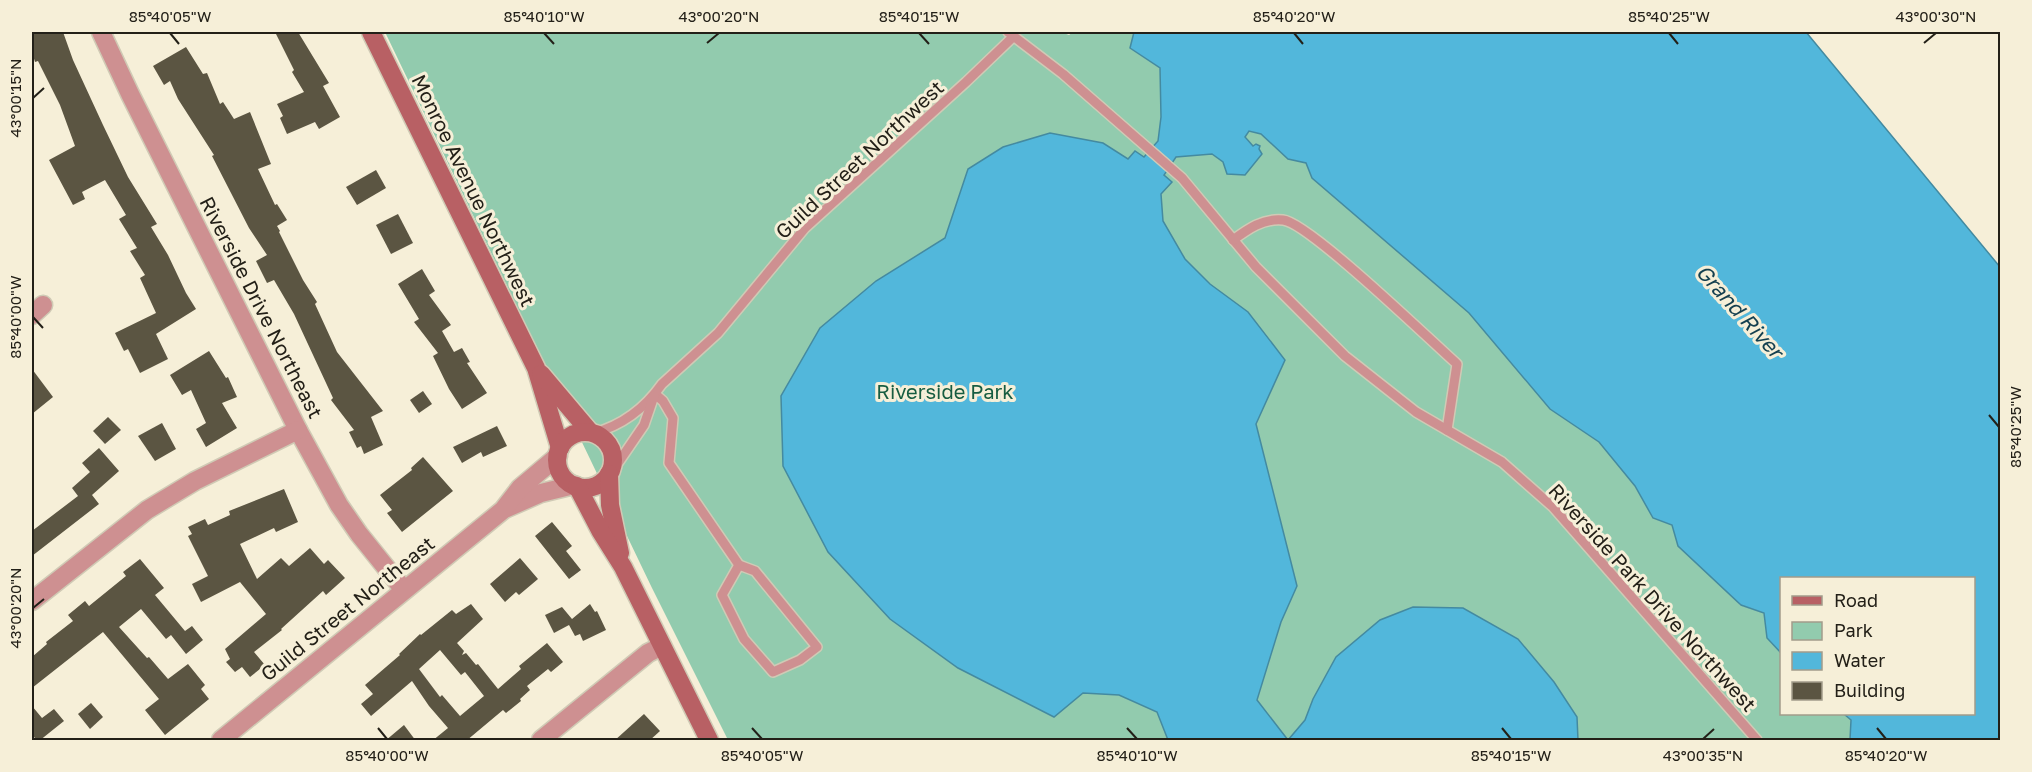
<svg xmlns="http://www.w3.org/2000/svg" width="2032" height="772" font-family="'Golos Text',sans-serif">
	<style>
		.green { fill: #92cbae }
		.water { fill: #52b7db; stroke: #448aa0; stroke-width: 1.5 }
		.building { fill: #5b5542; fill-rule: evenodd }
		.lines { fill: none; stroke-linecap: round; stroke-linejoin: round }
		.lane-casing { stroke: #d0cab5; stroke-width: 12 }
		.street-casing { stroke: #d0cab5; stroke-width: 21 }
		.secondary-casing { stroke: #d0cab5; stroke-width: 21 }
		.lane { stroke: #ce9091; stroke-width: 9 }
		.street { stroke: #ce9091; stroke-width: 18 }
		.secondary { stroke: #b86064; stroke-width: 18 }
		.ticks { fill: none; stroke: #232018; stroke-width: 2 }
		.labels { text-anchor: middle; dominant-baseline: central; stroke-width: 6; stroke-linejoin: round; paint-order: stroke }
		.street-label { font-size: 20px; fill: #232018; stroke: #f6efd8 }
		.park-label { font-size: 20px; fill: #175d41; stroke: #f6efd8 }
		.water-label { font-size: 21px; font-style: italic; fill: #133f4f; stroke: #f6efd8 }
		.neatline { fill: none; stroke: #232018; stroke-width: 2 }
		.ticks-label { font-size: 15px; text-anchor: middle; fill: #232018 }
	</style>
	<rect width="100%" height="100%" fill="#f6efd8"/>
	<path class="green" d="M385,32H1061L1069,35L1073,32H1134L1130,48L1160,68L1212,154L1223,162L1253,146L1245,137L1249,131L1261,134L1288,159L1306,163L1312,178L1469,313L1550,409L1599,442L1635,486L1653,518L1672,525L1740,605L1764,613L1767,638L1781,653L1782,714H1844L1851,720L1850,740H728L652,588Z"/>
	<path class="water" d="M1134,32H1806L2000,267V740H1850L1851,720L1844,714H1974V578H1782L1781,653L1767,638L1764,613L1741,605L1678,546L1672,525L1653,518L1635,486L1599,442L1550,409L1469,313L1312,178L1306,163L1288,159L1261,134L1249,131L1245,137L1253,146L1256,144L1260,146L1259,149L1262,154L1245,175L1227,174L1223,162L1212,154L1176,157L1164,175L1172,182L1161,194L1163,221L1185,259L1210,284L1248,312L1285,360L1256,424L1297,586L1281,622L1257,700L1288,740L1305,720L1313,699L1336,657L1380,620L1413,607L1463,608L1518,639L1554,682L1577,717L1578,740H1168L1157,712L1119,695L1083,693L1054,717L958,668L890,619L828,552L783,466L781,396L820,328L876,281L945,238L968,169L1003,147L1050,133L1103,143L1128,159L1135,151L1144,157L1158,141L1161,117L1160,68L1130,48Z"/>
	<g class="building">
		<path d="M32,32H63L73,60L103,125L128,177L157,224L151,227L168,255L186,293L196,309L156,334L168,359L140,373L128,349L124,351L115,333L156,313L140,278L145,275L130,251L137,248L119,219L126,215L105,180L82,192L85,199L73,205L49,160L75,146L60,105L38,61L35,62L32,52Z"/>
		<path d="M275,32H298L329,83L323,86L340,117L319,129L315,122L287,134L280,118L283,116L277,104L304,92L292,72L294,70Z"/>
		<path d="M186,47L203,74L207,73L220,104L223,102L234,119L250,112L271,164L258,169L275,205L277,204L287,220L277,226L280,231L279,232L303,280L317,302L315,304L337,352L383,411L371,417L383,445L364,454L361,446L357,448L349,432L354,430L331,400L333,398L294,314L274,280L267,283L256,261L267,255L249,228L212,156L214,155L178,99L170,81L164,85L153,66Z"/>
		<path d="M376,170L386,188L357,205L346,187Z"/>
		<path d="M398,214L413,243L391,254L376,225Z"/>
		<path d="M422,269L435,291L429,295L451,325L442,331L454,352L462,348L470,362L467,363L487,393L462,409L449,389L433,356L438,353L414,322L419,319L398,284Z"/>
		<path d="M209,351L226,378L228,377L237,397L222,403L237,428L206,447L196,429L206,423L191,390L182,395L170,375Z"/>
		<path d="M32,369L53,397L32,414Z"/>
		<path d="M423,391L432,404L419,413L410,400Z"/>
		<path d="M108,417L121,430L105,444L93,431Z"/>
		<path d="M162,423L176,449L155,461L138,436Z"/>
		<path d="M497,426L507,446L483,457L481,452L462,463L453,447Z"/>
		<path d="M99,448L119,471L92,495L99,504L32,556V531L78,496L72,488L90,472L82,463Z"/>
		<path d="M423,457L453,491L402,532L387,513L392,510L380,495L412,470L411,468Z"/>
		<path d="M284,489L298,522L276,532L274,528L240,544L257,579L281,558L289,566L310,548L324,564L328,560L345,578L326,595L323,591L281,629L282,630L254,652L265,665L250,677L242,667L235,672L226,662L230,659L225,649L266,614L240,582L201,602L192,584L208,576L188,536L192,534L188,527L205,519L208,525L230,515L229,511Z"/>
		<path d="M552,522L572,546L566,551L581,570L569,579L535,536Z"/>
		<path d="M520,558L538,579L519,595L516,592L505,602L490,584Z"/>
		<path d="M140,559L164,588L155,595L185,631L192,626L203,640L186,654L171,635L166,639L141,609L119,627L147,658L149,657L168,679L188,664L205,685L201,689L209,699L165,735L145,710L159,699L103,632L32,688V657L47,644L46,642L73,621L68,615L85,601L89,606L126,576L123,572Z"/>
		<path d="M471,604L483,619L457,643L464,651L462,655L466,653L476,665L478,664L498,689L521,669L519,666L547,643L563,662L551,672L548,669L527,686L530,690L520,699L521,701L506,713L503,710L466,741H432L448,728L429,706L412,681L371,716L361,704L373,694L365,685L400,655L399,654L420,634L421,635L452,610L456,614ZM440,650L461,675L465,672L484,696L460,716L442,695L440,697L419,669Z"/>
		<path d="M590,604L595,612L597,611L606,630L583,641L580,634L575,636L569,625L554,633L545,615L562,607L572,619Z"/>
		<path d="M91,703L103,717L90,729L78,714Z"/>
		<path d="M32,706L42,718L54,709L64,721L39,741H37L32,734Z"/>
		<path d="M644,714L660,731L649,741H614Z"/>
		<path d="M404,725L416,741H385Z"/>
	</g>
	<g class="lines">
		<g class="lane-casing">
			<g id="lane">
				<path d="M1008,32L1063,74L1182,178L1256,267L1345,356L1416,412L1502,462L1553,507L1757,740"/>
				<path d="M1233,240C1248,229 1263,218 1283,220C1308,222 1430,340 1457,364L1447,430"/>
				<path d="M655,394L663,401L673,418L669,463L739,565"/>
				<path d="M594,433C623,425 645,408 662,384L718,333L805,228L966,82L1014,36"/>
				<path d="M612,467L618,463L644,425L654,396"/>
				<path d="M739,565L755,571L817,647L800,660L773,672L744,639L722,595Z"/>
			</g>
		</g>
		<g class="street-casing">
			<g id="street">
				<path d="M101,32L130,94L298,430L339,505L359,534L404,590"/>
				<path d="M32,315L43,305"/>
				<path d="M507,508L541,493L574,485"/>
				<path d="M32,601L147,510L195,481L298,430"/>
				<path d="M221,740L503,510L520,488L558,456"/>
				<path d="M541,740L648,653L662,646"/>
			</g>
		</g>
		<g class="secondary-casing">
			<g id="secondary">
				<path d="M371,32L536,368L560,448"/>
				<path d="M541,374L590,432"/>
				<circle cx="585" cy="460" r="28"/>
				<path d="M609,474L610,505L620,553"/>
				<path d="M577,486L601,532L623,567L709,740"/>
			</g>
		</g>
		<use href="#lane" class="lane"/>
		<use href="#street" class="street"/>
		<use href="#secondary" class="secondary"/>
	</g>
	<path class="ticks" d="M170,33L179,44M544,33L554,44M919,33L929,44M1294,33L1303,44M1669,33L1678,44M707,43L719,33M1924,43L1936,33M33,98L44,88M33,317L43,328M1989,415L1999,427M33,608L44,599M378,728L387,739M752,728L762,739M1127,728L1137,739M1502,728L1511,739M1877,728L1886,739M1703,739L1714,729"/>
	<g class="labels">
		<g class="street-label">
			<text transform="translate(859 159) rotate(-43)">Guild Street Northwest</text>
			<text transform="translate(474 190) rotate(64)">Monroe Avenue Northwest</text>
			<text transform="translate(262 307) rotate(63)">Riverside Drive Northeast</text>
			<text transform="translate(1653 597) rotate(48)">Riverside Park Drive Northwest</text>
			<text transform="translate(347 608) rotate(-39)">Guild Street Northeast</text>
		</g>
		<g class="park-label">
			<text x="945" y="391">Riverside Park</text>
		</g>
		<g class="water-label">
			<text transform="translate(1740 311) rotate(48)">Grand River</text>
		</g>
	</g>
	<rect width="2032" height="772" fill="none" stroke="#f6efd8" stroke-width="66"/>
	<rect x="1780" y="577" width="195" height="138" fill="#f6efd8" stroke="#a29c8b" stroke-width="1.5"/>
	<rect x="1792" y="596" width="30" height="9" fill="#b86064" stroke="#a29c8b" stroke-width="1.5"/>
	<text x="1834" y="607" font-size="18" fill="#232018">Road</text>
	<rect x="1792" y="622" width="30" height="18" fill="#92cbae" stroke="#a29c8b" stroke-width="1.5"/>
	<text x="1834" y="637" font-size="18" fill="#232018">Park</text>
	<rect x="1792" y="652" width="30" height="18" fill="#52b7db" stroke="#a29c8b" stroke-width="1.5"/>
	<text x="1834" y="667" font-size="18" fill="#232018">Water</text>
	<rect x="1792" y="682" width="30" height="18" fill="#5b5542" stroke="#a29c8b" stroke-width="1.5"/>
	<text x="1834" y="697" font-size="18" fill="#232018">Building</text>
	<rect x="33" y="33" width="1966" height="706" class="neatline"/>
	<g class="ticks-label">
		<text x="170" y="22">85°40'05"W</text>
		<text x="544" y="22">85°40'10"W</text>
		<text x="719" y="22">43°00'20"N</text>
		<text x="919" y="22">85°40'15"W</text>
		<text x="1294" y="22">85°40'20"W</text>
		<text x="1669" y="22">85°40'25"W</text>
		<text x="1936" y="22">43°00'30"N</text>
		<text transform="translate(16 98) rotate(-90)" y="5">43°00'15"N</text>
		<text transform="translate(16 317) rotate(-90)" y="5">85°40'00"W</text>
		<text transform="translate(2016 427) rotate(-90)" y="5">85°40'25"W</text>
		<text transform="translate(16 608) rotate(-90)" y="5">43°00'20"N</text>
		<text x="387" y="761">85°40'00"W</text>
		<text x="762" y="761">85°40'05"W</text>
		<text x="1137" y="761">85°40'10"W</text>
		<text x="1511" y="761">85°40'15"W</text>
		<text x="1703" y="761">43°00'35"N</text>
		<text x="1886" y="761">85°40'20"W</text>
	</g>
</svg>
